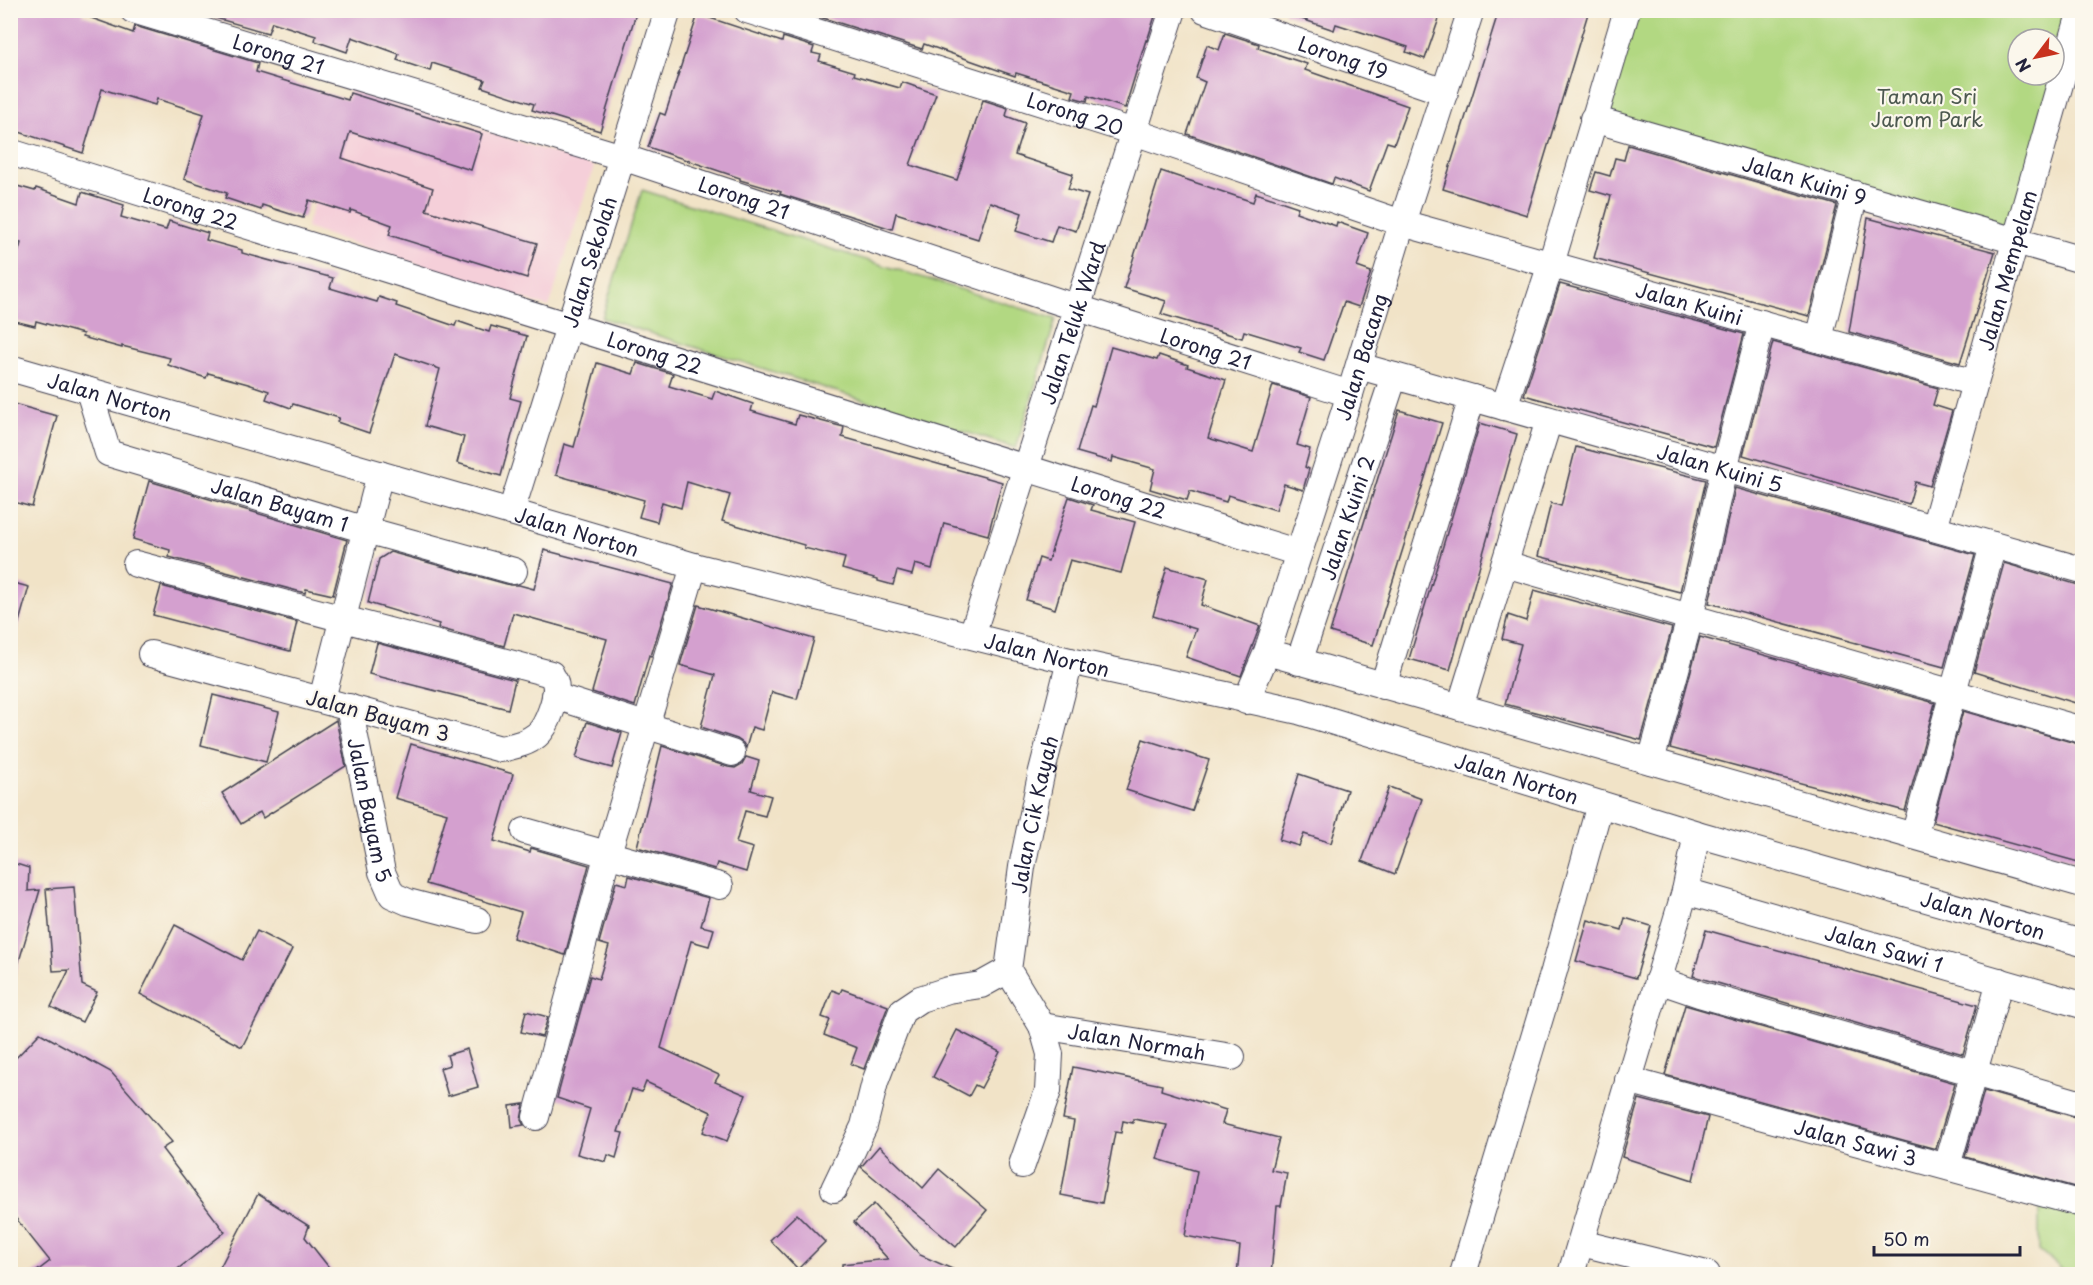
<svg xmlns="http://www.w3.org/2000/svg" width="2093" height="1285" font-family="'Playpen Sans',sans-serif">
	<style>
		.built { fill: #f5cfd9 }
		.green { fill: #b2d882; stroke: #6a7d5e; stroke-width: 1.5; fill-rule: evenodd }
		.building { fill: #d4a0cf }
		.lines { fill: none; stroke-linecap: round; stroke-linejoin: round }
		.minor-casing { stroke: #413f50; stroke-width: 28 }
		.minor { stroke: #fff; stroke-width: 26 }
		.labels { text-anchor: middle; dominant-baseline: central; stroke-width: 4.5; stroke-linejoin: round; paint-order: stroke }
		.street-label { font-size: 20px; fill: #22223b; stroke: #fbf7ec }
		.park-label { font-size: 20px; fill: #4d5950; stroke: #fbf7ec }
	</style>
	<rect width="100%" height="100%" fill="#fbf7ec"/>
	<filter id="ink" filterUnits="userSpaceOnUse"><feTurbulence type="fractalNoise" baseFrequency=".0167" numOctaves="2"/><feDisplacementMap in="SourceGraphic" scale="12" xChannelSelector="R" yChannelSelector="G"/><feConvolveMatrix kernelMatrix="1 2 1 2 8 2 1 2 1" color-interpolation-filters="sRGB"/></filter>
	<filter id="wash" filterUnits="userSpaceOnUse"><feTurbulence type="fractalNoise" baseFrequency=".008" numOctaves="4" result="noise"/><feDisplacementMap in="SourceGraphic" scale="24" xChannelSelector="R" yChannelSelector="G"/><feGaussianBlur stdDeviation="1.35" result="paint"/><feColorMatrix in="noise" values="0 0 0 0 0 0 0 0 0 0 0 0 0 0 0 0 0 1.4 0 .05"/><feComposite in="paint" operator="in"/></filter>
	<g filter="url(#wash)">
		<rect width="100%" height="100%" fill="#f1e3c7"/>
		<path class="built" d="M350,87L594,166L549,307L306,228Z"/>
		<g class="green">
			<path d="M1627,11H2081L2019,230L1593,119ZM2018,39H2054V75H2018Z"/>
			<path d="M642,190L1056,319L1016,448L602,318Z"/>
			<path d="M2039,1192L2082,1204V1274H2068L2039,1250Z"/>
		</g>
		<g id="blocks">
			<g class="building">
				<path d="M10,10H84L83,15L133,33L135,26L258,63L256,72L348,100L350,93L482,134L471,170L350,132L342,158L433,188L426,210L537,243L527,278L389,235L392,225L351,210L350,213L309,200L303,218L262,205L261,210L225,198L227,193L184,179L204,114L157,99L155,105L102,89L83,153L10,129Z"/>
				<path d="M206,10H637L600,131L532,110L534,104L482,87L485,80L432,63L430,71L397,60L399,54L352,37L347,52L315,41L316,36L272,22L268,33L205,15Z"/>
				<path d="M798,10H1139L1155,16L1147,41L1146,40L1125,108L1088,96L1087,101L1072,97L1074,91L1016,73L1015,76L924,44L922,49Z"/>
				<path d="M1284,10H1442L1425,59L1406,52L1408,47L1336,24L1334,30L1284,13Z"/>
				<path d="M1499,10H1589L1527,215L1443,189Z"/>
				<path d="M698,14L782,42L783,37L814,47L812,53L821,55L819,61L855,72L854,75L900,88L902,82L936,94L910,165L957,180L983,100L1008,108L1006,116L1025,123L1015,155L1073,174L1068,189L1088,195L1076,231L1057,225L1051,242L1016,231L1022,213L990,202L978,239L896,213L892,229L780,194L781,192L740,180V178L648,147L660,113L665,115Z"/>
				<path d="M1225,33L1259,44L1258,48L1307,64L1305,70L1408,106L1394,144L1387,142L1369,191L1334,178L1332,184L1187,134L1205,82L1196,78L1207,45L1219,50Z"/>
				<path d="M1628,145L1837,205L1809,316L1594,258L1611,196L1590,190L1596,172L1610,176L1615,158L1624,160Z"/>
				<path d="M1161,171L1253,202L1256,193L1298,207L1296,212L1336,226L1337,222L1368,233L1357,267L1371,272L1359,307L1344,302L1324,360L1299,352L1301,348L1244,331L1242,338L1161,314L1166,301L1124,288Z"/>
				<path d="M10,184L35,191L36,188L79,203L82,192L124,205L121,217L166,230L169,221L208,233L206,240L242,250V253L333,278L330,288L377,302L379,297L397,303L396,306L455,326L457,321L489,332L491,326L527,336L510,398L521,401L501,476L457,463L464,437L425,426L440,369L395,354L369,433L337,422L339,418L293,404L291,408L266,399L269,391L248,384L208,373L206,378L168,365L170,358L122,346V348L82,337L83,334L36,321L35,326L10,320V281L21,243L10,240Z"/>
				<path d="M1868,218L1995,252L1960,363L1849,332Z"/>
				<path d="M1560,284L1744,334L1714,447L1524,395Z"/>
				<path d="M1773,342L1938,388L1933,405L1952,411L1930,486L1915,482L1909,504L1743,455Z"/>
				<path d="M1111,347L1157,360L1159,355L1188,365L1187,367L1226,380L1208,438L1253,452L1273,385L1311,397L1297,445L1310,449L1305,467L1309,469L1303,490L1284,484L1276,510L1228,495L1226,502L1190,491L1187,500L1150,489L1155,469L1113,457L1112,462L1077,452L1091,405L1094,406Z"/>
				<path d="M597,363L633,374L637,363L673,374L669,386L712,399L715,391L753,404L751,411L795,424L798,415L836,425L844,427L842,437L1002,482L988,535L944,523L932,569L915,564L912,575L897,571L893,585L878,581V579L842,569L845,558L804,548V545L722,521L730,495L687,482L681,508L662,502L657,522L639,517L644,500L556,475L564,444L574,447Z"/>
				<path d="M10,403L57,416L32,507L10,501Z"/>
				<path d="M1399,410L1442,423L1373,645L1330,632Z"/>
				<path d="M1480,423L1517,434L1450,670L1409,659Z"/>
				<path d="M1576,447L1706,480L1680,592L1538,556L1551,503L1561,506Z"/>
				<path d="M149,481L347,540L333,595L306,589L305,593L169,557L170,550L133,539Z"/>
				<path d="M1735,488L1975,555L1944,667L1709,603Z"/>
				<path d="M1069,497L1093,505L1091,510L1135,522L1121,573L1070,560L1055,609L1026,600L1039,558L1048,561Z"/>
				<path d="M544,550L673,584L651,656L649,655L635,706L592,692L607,639L513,613L504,646L438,628L439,624L368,603L379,559L390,552L510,585H519L534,589Z"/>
				<path d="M2004,563L2082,586V705L1974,672Z"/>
				<path d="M1167,567L1208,579L1201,605L1260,626L1241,676L1186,657L1196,629L1153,616Z"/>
				<path d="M10,582L29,587L15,636L10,635Z"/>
				<path d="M161,586L297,622L290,651L153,615Z"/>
				<path d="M1534,590L1672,628L1641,740L1505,704L1521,644L1502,639L1508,615L1526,621Z"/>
				<path d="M698,605L814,639L797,699L772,692L762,730L752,727L746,748L743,743L737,739L701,727L715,675L680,665Z"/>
				<path d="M1700,637L1935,703L1905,811L1670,748Z"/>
				<path d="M377,643L515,680L508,709L369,674Z"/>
				<path d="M213,695L279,712L266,762L201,745Z"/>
				<path d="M1963,711L2082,745V863L1933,822Z"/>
				<path d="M336,720L346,766L263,818L260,812L241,824L222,793Z"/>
				<path d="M587,722L622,733L612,768L576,758Z"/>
				<path d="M1143,739L1209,760L1192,811L1126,790Z"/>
				<path d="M411,744L513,774L494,841L530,852L531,848L589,865L565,955L513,938L521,912L426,884L447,813L395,798Z"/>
				<path d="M662,746L728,767L735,768L742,764L746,757L759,761L751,790L771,796L765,816L745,811L736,843L753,848L746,872L717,863L715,869L637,847Z"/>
				<path d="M1299,774L1347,790L1331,843L1304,834L1299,846L1279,840Z"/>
				<path d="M1389,787L1422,799L1395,874L1362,861Z"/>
				<path d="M10,862L29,868L28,891L40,890L15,975L10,974Z"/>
				<path d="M629,876L709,898L701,926L714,929L709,946L691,941L661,1048L719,1075L715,1082L746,1095L727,1141L703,1132L711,1112L646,1082L642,1092L632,1089L618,1132L623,1133L616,1158L608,1155L606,1162L577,1154L590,1109L557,1098L590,976L599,979L609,946L599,943L616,882L627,885Z"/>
				<path d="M74,887L82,985L97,992L82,1022L51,1007L69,970L53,971L46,889Z"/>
				<path d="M1625,918L1651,926L1636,978L1576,961L1588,920L1622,930Z"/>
				<path d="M175,925L242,960L257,931L292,949L242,1047L140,994Z"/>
				<path d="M1706,930L1977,1005L1963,1054L1693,976Z"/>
				<path d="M842,989L888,1006L864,1069L851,1064L857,1048L824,1035L830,1020L822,1017L832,990L840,993Z"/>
				<path d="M1685,1005L1955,1083L1936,1149L1665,1075Z"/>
				<path d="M526,1011L548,1017L542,1037L521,1032Z"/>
				<path d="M957,1030L1000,1052L981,1088L975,1085L969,1096L933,1077Z"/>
				<path d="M40,1033L111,1072L172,1142L162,1149L225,1232L170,1275H32L50,1261L10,1211V1064Z"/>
				<path d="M467,1049L478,1087L448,1096L440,1068L450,1065L447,1055Z"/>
				<path d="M1073,1067L1162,1085L1161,1090L1226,1110L1222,1124L1279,1138L1271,1170L1287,1173L1281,1206H1277L1271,1275H1237L1240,1246L1185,1236L1197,1171L1157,1159L1167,1125L1133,1119V1123L1123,1121L1121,1133L1115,1132L1102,1203L1061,1195L1074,1121L1063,1119Z"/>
				<path d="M1984,1091L2082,1119V1189L1965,1157Z"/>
				<path d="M1639,1099L1708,1117L1693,1180L1622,1157Z"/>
				<path d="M524,1104L521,1120L524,1125L512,1127L510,1106Z"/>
				<path d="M879,1146L923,1188L939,1169L987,1210L956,1247L861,1167Z"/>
				<path d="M258,1194L309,1226L305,1237L335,1275H216Z"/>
				<path d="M874,1204L920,1255L966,1275H842V1264L888,1259L854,1222Z"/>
				<path d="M797,1214L825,1242L798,1269L770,1240Z"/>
			</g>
		</g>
	</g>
	<g filter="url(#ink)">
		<use href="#blocks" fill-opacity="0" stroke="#413f50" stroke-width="1.5"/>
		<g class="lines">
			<g class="minor-casing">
				<g id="minor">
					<path id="s1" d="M133,10L622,157L1078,308L1350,394"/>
					<path id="s2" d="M747,10L1134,132L1402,223L1975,383"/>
					<path id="s3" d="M1205,10L1445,92"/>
					<path id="s4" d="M1593,119L2082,260"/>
					<path id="s5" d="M10,152L1299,553"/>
					<path d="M1819,339L1855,194"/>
					<path id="s6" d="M1359,366L2082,570"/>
					<path id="s7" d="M10,368L511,512L694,566L1070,661L1299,711L1697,834L2082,943"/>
					<path id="s8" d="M89,391L108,453L366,530L514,571"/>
					<path d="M1504,407L1551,264L1627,10"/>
					<path id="s9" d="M511,512L668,10"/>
					<path id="s10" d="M1934,528L2081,10"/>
					<path d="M136,564L551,674C552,677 554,679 555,682C559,695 547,727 537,735C526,744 513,746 501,749L151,654"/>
					<path d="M1505,564L2082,730"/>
					<path id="s11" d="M972,635L1173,10"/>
					<path d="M1267,652L2082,884"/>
					<path id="s12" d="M1299,662L1394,376"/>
					<path d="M1383,686L1472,398"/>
					<path d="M555,696L732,753"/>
					<path d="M322,699L380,474"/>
					<path id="s13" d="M1246,701L1267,652L1350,394L1402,223L1471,10"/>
					<path id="s14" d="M349,707L382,872L392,895L408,902L477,920"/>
					<path d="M1460,707L1549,420"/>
					<path d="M1651,761L1690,618L1724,469L1762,323"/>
					<path d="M525,831L720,886"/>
					<path d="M1914,836L1993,545"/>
					<path id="s15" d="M1685,891L2082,1005"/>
					<path d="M1658,980L1699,994L2082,1104"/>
					<path id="s16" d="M1042,1026L1232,1057"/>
					<path id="s17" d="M1628,1080L2082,1204"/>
					<path d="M536,1117L608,853L694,566"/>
					<path id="s18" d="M1022,1165L1048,1091L1050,1054L1042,1026L1008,970L1022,867L1041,775L1070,661"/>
					<path d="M1947,1166L2000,981"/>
					<path d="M834,1189L864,1126L875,1082L902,1011L920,999L948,990L981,985L1008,970"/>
					<path d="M1581,1243L1707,1274"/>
					<path d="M1463,1274L1554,971L1600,804"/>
					<path d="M1571,1274L1685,891L1697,834"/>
				</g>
			</g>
			<use href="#minor" class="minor"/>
		</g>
	</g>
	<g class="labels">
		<g class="street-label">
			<text stroke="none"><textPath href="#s1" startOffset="152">Lorong 21</textPath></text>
			<text stroke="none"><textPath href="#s3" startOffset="146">Lorong 19</textPath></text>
			<text stroke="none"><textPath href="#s2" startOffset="344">Lorong 20</textPath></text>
			<text stroke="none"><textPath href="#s4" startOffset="220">Jalan Kuini 9</textPath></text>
			<text stroke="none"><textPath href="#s1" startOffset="639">Lorong 21</textPath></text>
			<text stroke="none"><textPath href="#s5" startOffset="189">Lorong 22</textPath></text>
			<text stroke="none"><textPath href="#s9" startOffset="262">Jalan Sekolah</textPath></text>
			<text stroke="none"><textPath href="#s10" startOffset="268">Jalan Mempelam</textPath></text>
			<text stroke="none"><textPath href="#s2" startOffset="987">Jalan Kuini</textPath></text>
			<text stroke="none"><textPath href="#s11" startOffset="328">Jalan Teluk Ward</textPath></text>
			<text stroke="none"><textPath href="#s1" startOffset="1125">Lorong 21</textPath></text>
			<text stroke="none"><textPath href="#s5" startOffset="675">Lorong 22</textPath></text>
			<text stroke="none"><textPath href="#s13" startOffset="363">Jalan Bacang</textPath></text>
			<text stroke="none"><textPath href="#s7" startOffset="104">Jalan Norton</textPath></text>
			<text stroke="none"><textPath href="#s6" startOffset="375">Jalan Kuini 5</textPath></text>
			<text stroke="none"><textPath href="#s5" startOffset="1161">Lorong 22</textPath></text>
			<text stroke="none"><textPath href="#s8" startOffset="244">Jalan Bayam 1</textPath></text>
			<text stroke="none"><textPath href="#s12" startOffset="152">Jalan Kuini 2</textPath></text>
			<text stroke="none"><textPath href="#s7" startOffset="590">Jalan Norton</textPath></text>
			<text stroke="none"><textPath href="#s7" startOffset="1076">Jalan Norton</textPath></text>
			<text transform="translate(378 715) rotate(15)">Jalan Bayam 3</text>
			<text stroke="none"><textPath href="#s7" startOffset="1562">Jalan Norton</textPath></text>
			<text stroke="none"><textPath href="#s14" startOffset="105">Jalan Bayam 5</textPath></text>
			<text stroke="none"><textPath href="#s18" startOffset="368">Jalan Cik Kayah</textPath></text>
			<text stroke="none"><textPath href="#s7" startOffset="2048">Jalan Norton</textPath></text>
			<text stroke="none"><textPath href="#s15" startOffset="207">Jalan Sawi 1</textPath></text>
			<text stroke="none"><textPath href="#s16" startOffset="96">Jalan Normah</textPath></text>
			<text stroke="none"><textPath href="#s17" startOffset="236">Jalan Sawi 3</textPath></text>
		</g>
		<g class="park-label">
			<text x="1927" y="96">Taman Sri<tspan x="1927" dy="23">Jarom Park</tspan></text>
		</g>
	</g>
	<rect width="2093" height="1285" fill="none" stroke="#fbf7ec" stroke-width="36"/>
	<g transform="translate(2036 57) rotate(238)"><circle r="28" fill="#fbf7ec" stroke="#a4a2a5" stroke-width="1.5"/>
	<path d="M0-4.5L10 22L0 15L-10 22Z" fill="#c8321e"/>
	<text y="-9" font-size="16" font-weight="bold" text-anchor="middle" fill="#22223b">N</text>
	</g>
	<path d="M1874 1246v9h146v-9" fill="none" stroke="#22223b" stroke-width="3"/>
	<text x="1883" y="1246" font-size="18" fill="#22223b" stroke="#fbf7ec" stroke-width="4.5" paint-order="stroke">50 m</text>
</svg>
